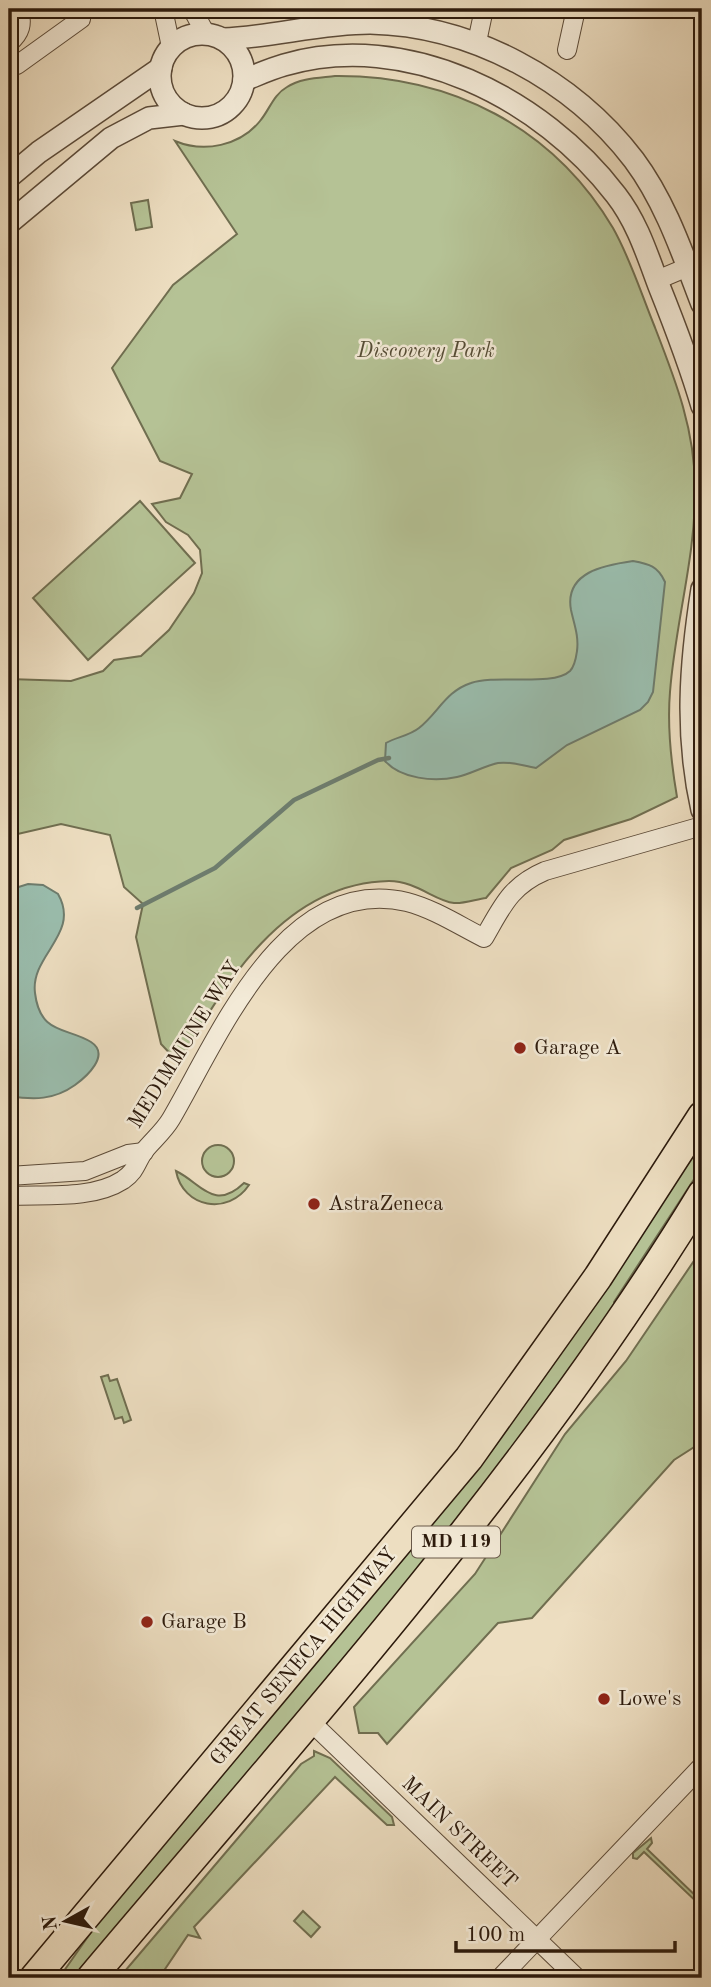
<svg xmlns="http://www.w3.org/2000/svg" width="711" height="1987" font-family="'Old Standard TT',serif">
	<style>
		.green { fill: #b5c295; stroke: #706e50; stroke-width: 2 }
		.water { fill: #9abdad; stroke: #6e7c6d; stroke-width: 2 }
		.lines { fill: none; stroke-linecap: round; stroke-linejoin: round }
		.stream { stroke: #6e7c6d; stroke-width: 4.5 }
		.minor-casing { stroke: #5c4b39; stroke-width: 20 }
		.tertiary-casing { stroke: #5c4b39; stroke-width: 24 }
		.primary-casing { stroke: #2c1a0c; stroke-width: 31 }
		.minor { stroke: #f3ead7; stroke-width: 18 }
		.tertiary { stroke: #f3ead7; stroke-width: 21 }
		.primary { stroke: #eddec1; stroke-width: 28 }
		.poi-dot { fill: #8f2418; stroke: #f3ead7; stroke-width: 2.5 }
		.labels { text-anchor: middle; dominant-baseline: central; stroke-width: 5; stroke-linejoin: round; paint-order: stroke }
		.shield { fill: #f3ead7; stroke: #685849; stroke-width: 2 }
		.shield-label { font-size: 19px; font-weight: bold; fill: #2c1a0c }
		.park-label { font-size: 21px; font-style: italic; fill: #554c35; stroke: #f3ead7 }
		.street-label { font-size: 21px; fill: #2c1a0c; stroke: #f3ead7 }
		.poi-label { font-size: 21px; fill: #2c1a0c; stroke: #f3ead7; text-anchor: start }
	</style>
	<rect width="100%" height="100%" fill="#eddec1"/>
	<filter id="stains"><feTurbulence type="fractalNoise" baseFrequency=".00286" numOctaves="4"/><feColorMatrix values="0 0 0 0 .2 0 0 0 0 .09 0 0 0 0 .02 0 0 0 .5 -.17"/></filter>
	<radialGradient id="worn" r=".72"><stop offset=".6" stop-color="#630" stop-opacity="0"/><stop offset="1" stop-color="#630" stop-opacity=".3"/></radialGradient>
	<g class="green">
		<path d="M335,76C451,75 553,127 613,228C630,258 641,293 654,325C675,379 695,429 695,488C696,556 675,624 670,692C667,727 671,762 677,797L631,819L564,840L552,850L511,868L486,898C477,899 463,904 454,903C435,901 416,881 389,881C284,883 225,983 179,1063L161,1044L136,937L143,904L124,887L110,835L61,824L9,836V679L71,681L103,671L114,660L141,656L169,630L194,593L202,573L200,550L188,535L166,522L152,504L180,498L192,474L160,461L112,368L173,285L237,234L175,141C204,153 240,146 260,121C270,109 273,95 287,87C301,78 319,78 335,76Z"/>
		<path d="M148,200L152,227L136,230L131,203Z"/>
		<path d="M140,501L195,563L88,660L33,598Z"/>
		<path d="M702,1130V1167L614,1302L617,1308L494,1477L80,1978H59L94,1928L272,1710Z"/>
		<circle cx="218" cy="1161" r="16"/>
		<path d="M176,1171C201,1183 214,1212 244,1183L249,1185C228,1216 183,1208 176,1171Z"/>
		<path d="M702,1249V1442L674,1460L532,1618L498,1623L387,1744L378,1733H359L354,1707L475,1574L565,1434L626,1361Z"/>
		<path d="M108,1375L110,1381L117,1379L131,1420L124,1423L122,1417L115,1419L101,1377Z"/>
		<path d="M314,1751L330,1758L392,1817L394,1825H387L335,1777L194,1927L200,1938L188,1935L159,1978H119L301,1764L314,1756Z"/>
		<path d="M651,1838L652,1843L647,1849L702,1902V1907L644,1852L637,1859L633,1858V1853Z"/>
		<path d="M303,1911L320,1927L311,1937L294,1921Z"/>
	</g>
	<g class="water">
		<path d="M633,561C649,564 658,566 665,582L653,692L648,702L640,710L567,745L536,768C523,766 512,761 498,763C484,766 471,774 457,777C434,782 401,779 385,761L386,743C396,737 409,736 419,728C438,713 446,691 471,683C495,674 553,687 570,671C575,666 576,658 577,651C579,636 574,624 571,610C564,572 605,565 633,561Z"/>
		<path d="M28,884L43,885L58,894C81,934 30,955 35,993C40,1035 67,1027 91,1042C111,1055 86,1077 75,1085C54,1100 34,1100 9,1096V890Z"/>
	</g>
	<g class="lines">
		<path class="stream" d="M137,908L215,868L294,800L378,760L389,758"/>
		<g class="minor-casing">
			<g id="minor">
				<path d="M163,9L171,47"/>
				<path d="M192,9L206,34"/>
				<path d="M477,42L484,9"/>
				<path d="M9,43C21,33 23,24 19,9"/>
				<path d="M567,50L576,9"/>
				<path d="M9,55L17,65L81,19L82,9"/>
				<path d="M657,280L702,261"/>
				<path d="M9,1176L85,1171L128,1154L144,1152"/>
				<path d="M9,1196C45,1194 92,1200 123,1180C136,1171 136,1163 144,1151C153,1140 164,1131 171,1119C219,1037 285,873 407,902C434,909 460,926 484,938C502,907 510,886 545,871L702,826"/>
				<path d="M309,1720L577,1978"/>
				<path d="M500,1978L702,1766"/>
			</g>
		</g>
		<g class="tertiary-casing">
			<g id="tertiary">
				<circle cx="202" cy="76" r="42"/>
				<path d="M223,39C272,37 321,23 370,23C472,25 573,80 634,160C666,203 683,255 702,304"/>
				<path d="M244,80C257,75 270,69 284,65C407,29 542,98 616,195C637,222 647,254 659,286C675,326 690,365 702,406"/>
				<path d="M9,177L39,152L161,68"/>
				<path d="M9,223L111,138L149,118L184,114"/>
				<path d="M702,589C690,665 685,734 702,810"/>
			</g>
		</g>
		<g class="primary-casing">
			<g id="primary">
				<path d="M34,1978L469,1458L598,1277L702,1116"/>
				<path d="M91,1978C304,1725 530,1477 702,1194"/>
			</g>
		</g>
		<use href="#minor" class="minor"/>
		<use href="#tertiary" class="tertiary"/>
		<use href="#primary" class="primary"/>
	</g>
	<g class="poi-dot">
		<circle cx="520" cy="1048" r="7"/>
		<circle cx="314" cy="1204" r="7"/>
		<circle cx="147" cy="1622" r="7"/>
		<circle cx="604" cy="1699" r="7"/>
	</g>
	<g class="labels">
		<rect class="shield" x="412" y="1526.5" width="88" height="31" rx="5"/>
		<g class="shield-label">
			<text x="456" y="1542">MD 119</text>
		</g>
		<g class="park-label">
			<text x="426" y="351">Discovery Park</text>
		</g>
		<g class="street-label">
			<text transform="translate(185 1045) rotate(-58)">MEDIMMUNE WAY</text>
			<text transform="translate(304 1657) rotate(-50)">GREAT SENECA HIGHWAY</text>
			<text transform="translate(459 1833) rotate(44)">MAIN STREET</text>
		</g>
		<g class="poi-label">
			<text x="534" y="1048">Garage A</text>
			<text x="328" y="1204">AstraZeneca</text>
			<text x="161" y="1622">Garage B</text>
			<text x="618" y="1699">Lowe's</text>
		</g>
	</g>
	<rect width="711" height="1987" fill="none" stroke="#eddec1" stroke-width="35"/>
	<rect x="10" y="10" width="690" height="1966" fill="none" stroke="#2c1a0c" stroke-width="3.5"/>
	<rect x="18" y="18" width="676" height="1952" fill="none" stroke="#2c1a0c" stroke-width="2"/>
	<g transform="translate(66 1921) rotate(262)" stroke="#f3ead7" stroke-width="5" paint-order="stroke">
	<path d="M0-5L12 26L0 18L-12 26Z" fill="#2c1a0c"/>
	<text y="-10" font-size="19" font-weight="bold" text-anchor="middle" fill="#2c1a0c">N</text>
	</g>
	<path d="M456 1941v10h219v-10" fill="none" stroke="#2c1a0c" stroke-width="3.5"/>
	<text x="466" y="1941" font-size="21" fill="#2c1a0c" stroke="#f3ead7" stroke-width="5" paint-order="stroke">100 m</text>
	<rect width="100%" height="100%" filter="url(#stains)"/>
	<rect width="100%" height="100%" fill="url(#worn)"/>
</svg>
